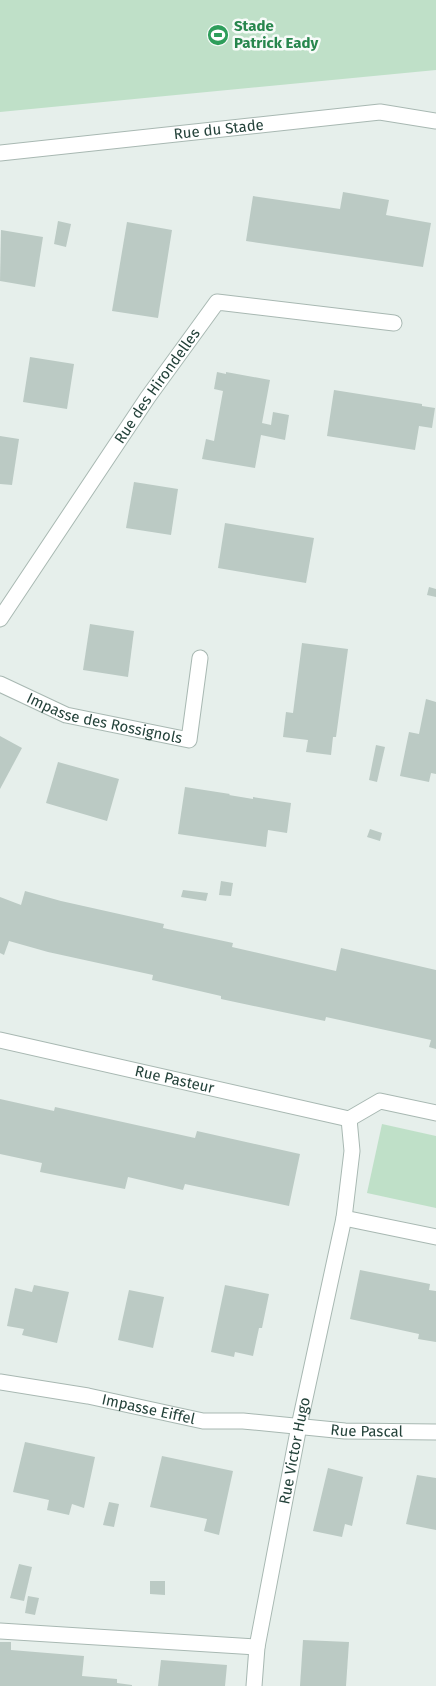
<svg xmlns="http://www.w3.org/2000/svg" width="436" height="1686" font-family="'Fira Sans',sans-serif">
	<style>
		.green { fill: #bfe0c8 }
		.building { fill: #bbcac4 }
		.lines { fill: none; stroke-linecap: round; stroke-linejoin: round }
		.minor-casing { stroke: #a8b8b2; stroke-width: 17 }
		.minor { stroke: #fff; stroke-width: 15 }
		.labels { text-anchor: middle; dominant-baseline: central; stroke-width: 5; stroke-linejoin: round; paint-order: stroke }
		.leisure-label { font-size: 15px; font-weight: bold; fill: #27864d; stroke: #f7fbf9; text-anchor: start }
		.street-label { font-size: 15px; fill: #24423a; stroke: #f7fbf9 }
	</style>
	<rect width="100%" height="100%" fill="#e6efeb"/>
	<g class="green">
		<path d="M0,0H436V70L0,112Z"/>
		<path d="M382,1124L436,1136V1208L367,1193Z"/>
	</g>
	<g class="building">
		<path d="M343,192L389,200L386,215L431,223L423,267L246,241L253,196L340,209Z"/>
		<path d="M58,221L71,224L66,247L54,244Z"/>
		<path d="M127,222L172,230L158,318L112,311Z"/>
		<path d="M1,230L43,237L35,287L0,281Z"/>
		<path d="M30,357L74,364L67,409L23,402Z"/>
		<path d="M217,372L226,374V372L270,380L262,423L271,425L273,412L289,415L285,440L261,435L255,468L202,459L206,439L214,441L223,391L214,389Z"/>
		<path d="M334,390L422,404V406L435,408L432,428L419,426L415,450L327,436Z"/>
		<path d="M0,436L19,439L12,485L0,484Z"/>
		<path d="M134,482L178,489L171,535L126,528Z"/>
		<path d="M225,523L314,538L306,583L218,568Z"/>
		<path d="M429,587L436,589V597L427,595Z"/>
		<path d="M90,624L134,631L128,677L83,670Z"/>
		<path d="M302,643L348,649L336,737H333L331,755L306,752L308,740L283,737L286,712L293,713Z"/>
		<path d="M426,699L436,702V774L431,773L429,782L400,776L409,732L419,734Z"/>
		<path d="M0,736L22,748L0,789Z"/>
		<path d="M376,745L385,747L377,782L369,780Z"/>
		<path d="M58,762L119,779L107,821L46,803Z"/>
		<path d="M185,787L230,794L229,795L253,799V797L291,803L287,833L268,830L266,847L178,834Z"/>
		<path d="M370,829L382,833L380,841L367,837Z"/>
		<path d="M221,881L233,883L231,896L219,895Z"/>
		<path d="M183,890L208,893L206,901L181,897Z"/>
		<path d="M25,891L61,901L164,924L163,928L233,943L232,947L336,971L341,948L436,970V1049L429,1047L431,1040L326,1017L325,1021L221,999V996L152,980L153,975L48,952L9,941L4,955L0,953V897L21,905Z"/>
		<path d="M0,1099L54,1111L55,1107L195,1138L197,1131L300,1154L289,1206L185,1184L183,1190L128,1177L125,1189L40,1172L42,1163L0,1154Z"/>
		<path d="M360,1270L430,1284L429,1290L436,1291V1342L418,1339L419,1334L350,1319Z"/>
		<path d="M34,1285L69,1292L57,1343L22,1335L24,1329L7,1326L15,1288L32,1292Z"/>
		<path d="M225,1285L269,1294L262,1328H259L253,1356L235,1352L234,1357L211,1352Z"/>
		<path d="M129,1290L164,1297L153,1348L118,1340Z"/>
		<path d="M25,1442L95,1457L84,1508L72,1504L69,1515L47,1510L49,1500L13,1492Z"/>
		<path d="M162,1456L233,1471L219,1535L204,1531L207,1519L150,1507Z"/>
		<path d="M328,1468L363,1477L352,1526L345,1524L342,1537L313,1531Z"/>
		<path d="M417,1475L436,1478V1530L406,1524Z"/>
		<path d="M109,1502L119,1504L114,1527L103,1525Z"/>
		<path d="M19,1564L32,1567L24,1601L10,1598Z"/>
		<path d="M150,1581H165V1595L150,1594Z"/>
		<path d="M28,1596L39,1598L35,1615L25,1613Z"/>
		<path d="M303,1640L349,1642L346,1686H300Z"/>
		<path d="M0,1642H11V1650L84,1656L82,1676L117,1679V1683L132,1685V1686H0Z"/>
		<path d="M161,1660L227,1665L225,1686H158Z"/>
	</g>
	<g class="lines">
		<g class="minor-casing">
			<g id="minor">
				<path id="s1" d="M0,153L380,112L436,121"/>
				<path id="s2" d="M0,619L148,397L217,302L394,323"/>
				<path id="s3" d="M0,684L66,715L189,740L200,658"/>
				<path id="s4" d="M0,1040L349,1119"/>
				<path d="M349,1119L380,1101L436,1113"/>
				<path d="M344,1218L436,1237"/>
				<path id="s5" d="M0,1382L88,1396L203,1421H243L345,1431L436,1432"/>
				<path d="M0,1631L257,1647"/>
				<path id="s6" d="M254,1686L257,1647L299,1426L344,1218L352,1151L349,1119"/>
			</g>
		</g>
		<use href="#minor" class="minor"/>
	</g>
	<defs>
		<g id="stadium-disc" transform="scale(1.125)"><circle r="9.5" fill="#2e9e5b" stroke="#f7fbf9"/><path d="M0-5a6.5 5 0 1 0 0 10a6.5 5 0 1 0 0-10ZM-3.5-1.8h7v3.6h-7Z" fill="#fff"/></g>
	</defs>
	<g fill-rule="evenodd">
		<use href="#stadium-disc" x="218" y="35"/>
	</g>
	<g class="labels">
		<g class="leisure-label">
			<text x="234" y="26">Stade<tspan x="234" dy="17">Patrick Eady</tspan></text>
		</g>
		<g class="street-label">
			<text stroke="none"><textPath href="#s1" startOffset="220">Rue du Stade</textPath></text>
			<text stroke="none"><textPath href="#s2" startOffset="281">Rue des Hirondelles</textPath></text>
			<text stroke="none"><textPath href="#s3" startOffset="111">Impasse des Rossignols</textPath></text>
			<text stroke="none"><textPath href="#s4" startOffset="179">Rue Pasteur</textPath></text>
			<text stroke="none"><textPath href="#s5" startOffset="151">Impasse Eiffel</textPath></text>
			<text stroke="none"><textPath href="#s5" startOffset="371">Rue Pascal</textPath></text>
			<text stroke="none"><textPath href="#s6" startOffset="239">Rue Victor Hugo</textPath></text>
		</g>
	</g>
</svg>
